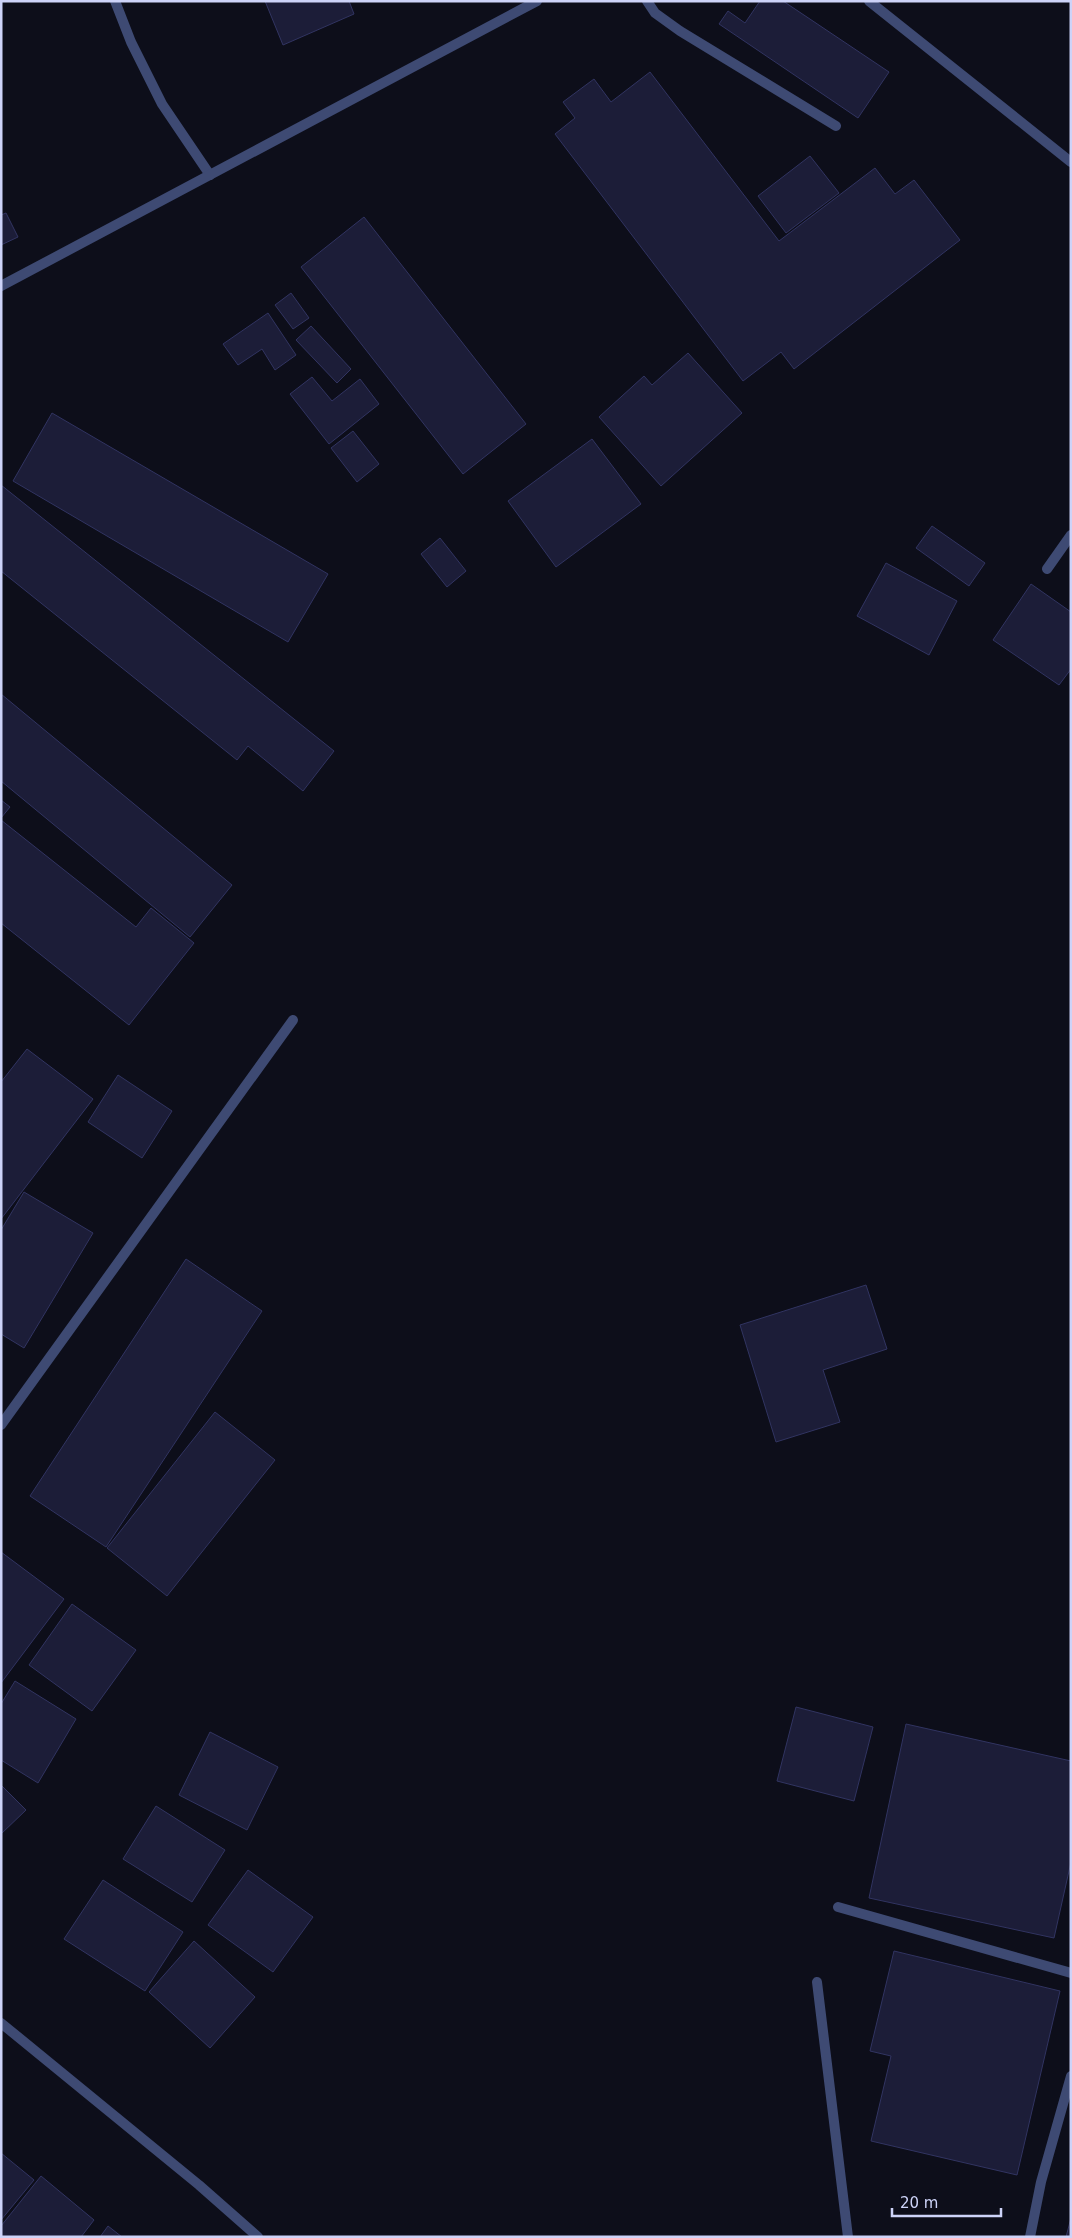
<svg xmlns="http://www.w3.org/2000/svg" width="1072" height="2238" font-family="'DejaVu Sans',sans-serif">
	<style>
		.building { fill: #1c1d38; stroke: #313461 }
		.lines { fill: none; stroke-linecap: round; stroke-linejoin: round }
		.service { stroke: #3e4a73; stroke-width: 10 }
		.minor { stroke: #3e4a73; stroke-width: 10 }
		.tertiary { stroke: #3e4a73; stroke-width: 10 }
	</style>
	<rect width="100%" height="100%" fill="#0d0e1a"/>
	<g class="building">
		<path d="M265,1H349L354,14L283,45Z"/>
		<path d="M760,1H783L889,72L858,118L719,24L728,11L745,23Z"/>
		<path d="M650,72L779,241L875,168L895,194L914,180L960,240L794,369L781,352L743,381L555,134L575,118L563,102L594,79L611,102Z"/>
		<path d="M810,156L839,193L786,233L758,196Z"/>
		<path d="M6,213L18,237L1,245V215Z"/>
		<path d="M364,217L526,424L463,474L301,267Z"/>
		<path d="M291,293L309,318L293,329L275,305Z"/>
		<path d="M268,313L296,355L275,370L262,349L238,365L223,344Z"/>
		<path d="M311,326L351,369L337,383L296,340Z"/>
		<path d="M688,353L742,413L661,486L599,417L644,376L652,385Z"/>
		<path d="M312,377L332,401L360,379L379,404L329,444L290,394Z"/>
		<path d="M52,413L328,574L288,642L13,481Z"/>
		<path d="M353,431L379,464L357,482L331,448Z"/>
		<path d="M592,439L641,504L556,567L508,501Z"/>
		<path d="M1,485L334,751L303,791L248,746L237,760L1,571Z"/>
		<path d="M932,526L985,563L969,586L916,548Z"/>
		<path d="M440,538L466,571L447,587L421,554Z"/>
		<path d="M886,563L957,601L929,655L857,616Z"/>
		<path d="M1031,584L1071,612V669L1059,685L993,640Z"/>
		<path d="M1,694L232,885L190,937L1,781Z"/>
		<path d="M1,800L10,807L1,818Z"/>
		<path d="M1,820L136,927L151,908L194,943L129,1025L1,923Z"/>
		<path d="M27,1049L93,1099L1,1219V1082Z"/>
		<path d="M118,1075L172,1111L142,1158L88,1122Z"/>
		<path d="M24,1192L93,1233L24,1348L1,1334V1230Z"/>
		<path d="M186,1259L262,1311L106,1547L30,1496Z"/>
		<path d="M866,1285L887,1349L823,1370L840,1422L776,1442L740,1325Z"/>
		<path d="M215,1412L275,1460L167,1596L107,1548Z"/>
		<path d="M1,1552L64,1599L1,1683Z"/>
		<path d="M72,1604L136,1650L92,1711L29,1665Z"/>
		<path d="M15,1681L76,1719L38,1783L1,1760V1704Z"/>
		<path d="M796,1707L873,1727L854,1801L777,1781Z"/>
		<path d="M906,1724L1071,1761V1862L1054,1938L869,1898Z"/>
		<path d="M210,1732L278,1767L247,1830L179,1795Z"/>
		<path d="M1,1785L26,1810L1,1834Z"/>
		<path d="M156,1806L225,1850L192,1902L123,1859Z"/>
		<path d="M248,1870L313,1917L273,1972L208,1925Z"/>
		<path d="M103,1880L183,1932L145,1991L64,1939Z"/>
		<path d="M194,1941L255,1997L210,2048L149,1992Z"/>
		<path d="M894,1951L1060,1991L1017,2175L871,2141L891,2056L870,2051Z"/>
		<path d="M1,2153L34,2180L1,2220Z"/>
		<path d="M41,2176L94,2220L81,2237H1V2226Z"/>
		<path d="M1071,2218V2237H1066Z"/>
		<path d="M108,2226L122,2237H100Z"/>
	</g>
	<g class="lines">
		<g class="service">
			<path d="M647,1L655,13L680,31L836,126"/>
			<path d="M1047,569L1071,535"/>
			<path d="M838,1907L1071,1973"/>
			<path d="M817,1982L848,2237"/>
			<path d="M1030,2237L1041,2182L1071,2076"/>
		</g>
		<g class="minor">
			<path d="M115,1L131,42L162,104L210,175"/>
			<path d="M1,286L537,1"/>
			<path d="M1,1425L293,1020"/>
			<path d="M1,2023L199,2185L258,2237"/>
		</g>
		<path class="tertiary" d="M869,1L1071,162"/>
	</g>
	<rect width="1072" height="2238" fill="none" stroke="#cdd3f8" stroke-width="5"/>
	<path d="M892 2208v8h109v-8" fill="none" stroke="#cdd3f8" stroke-width="2.5"/>
	<text x="900" y="2208" font-size="15" fill="#cdd3f8" stroke="#0d0e1a" stroke-width="4" paint-order="stroke">20 m</text>
</svg>
